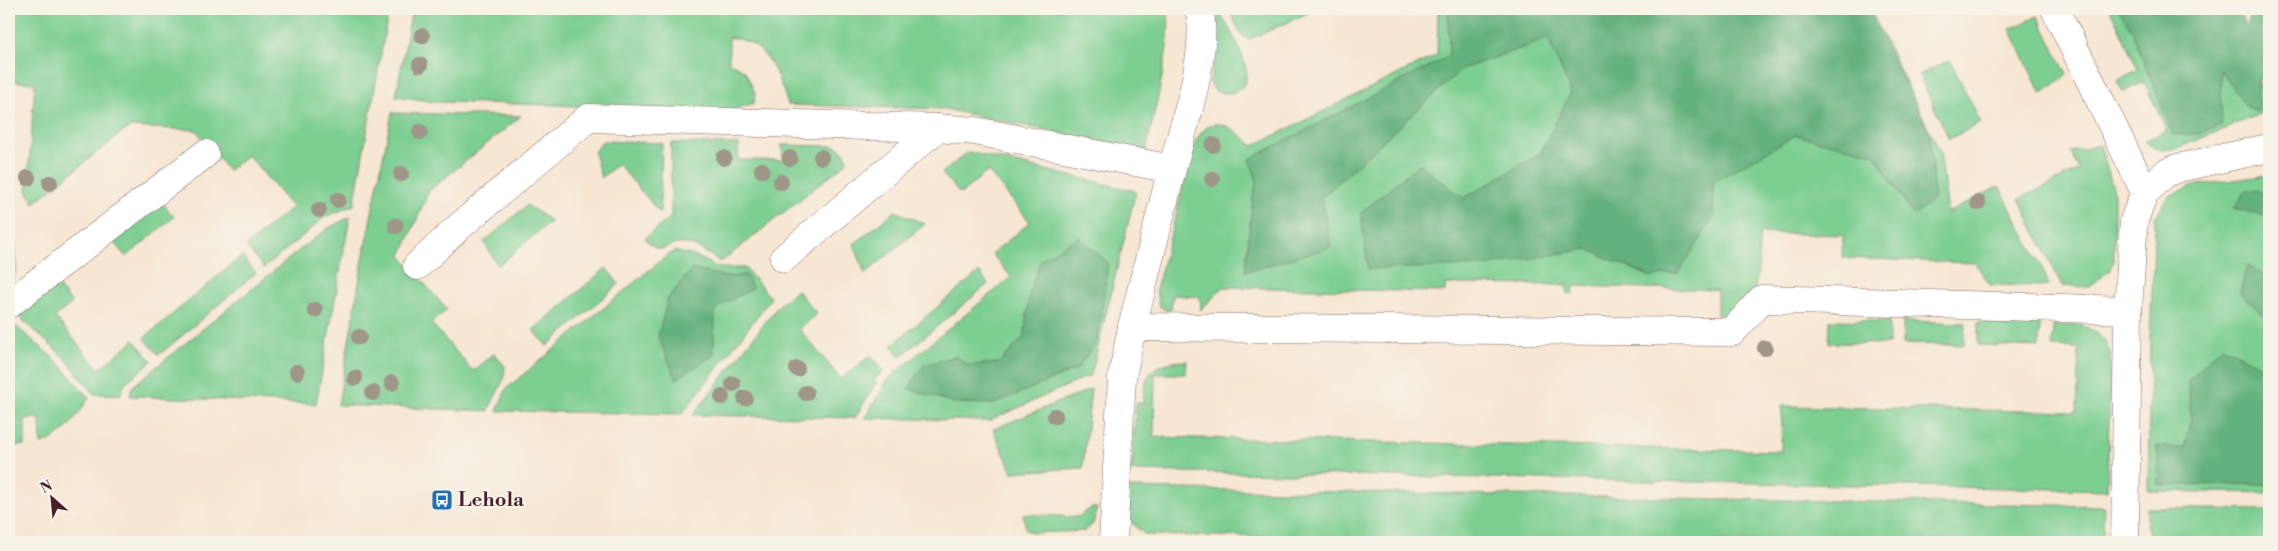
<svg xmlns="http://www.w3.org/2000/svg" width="2278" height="551" font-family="'Libre Bodoni',serif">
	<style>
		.green { fill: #7bce91; stroke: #62765e }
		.forest { fill: #64b17b; stroke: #576853 }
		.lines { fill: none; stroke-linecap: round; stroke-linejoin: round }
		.minor-casing { stroke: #866565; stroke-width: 29 }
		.minor { stroke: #fff; stroke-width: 28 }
		.tree { fill: #a09687 }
		.labels { text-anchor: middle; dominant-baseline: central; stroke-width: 4; stroke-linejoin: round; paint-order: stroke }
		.poi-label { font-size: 20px; font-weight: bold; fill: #4a1f2b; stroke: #f7f3e8; text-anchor: start }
	</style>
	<rect width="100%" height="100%" fill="#f7f3e8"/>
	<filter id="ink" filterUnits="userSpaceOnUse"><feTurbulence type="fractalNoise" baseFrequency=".02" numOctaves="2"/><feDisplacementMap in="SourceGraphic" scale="10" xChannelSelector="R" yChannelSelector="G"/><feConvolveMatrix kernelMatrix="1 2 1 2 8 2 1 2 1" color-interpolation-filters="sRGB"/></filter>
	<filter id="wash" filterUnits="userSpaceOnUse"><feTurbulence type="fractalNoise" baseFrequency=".0096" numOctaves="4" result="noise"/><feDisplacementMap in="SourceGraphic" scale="20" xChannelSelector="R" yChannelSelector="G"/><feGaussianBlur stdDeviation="1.12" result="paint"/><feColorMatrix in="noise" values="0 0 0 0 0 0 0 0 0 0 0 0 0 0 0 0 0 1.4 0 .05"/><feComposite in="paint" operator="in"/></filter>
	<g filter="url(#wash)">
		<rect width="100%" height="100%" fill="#f6e6d2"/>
		<g class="green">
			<path d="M9,9H389L354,205L325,217L264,268L246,246L292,207L248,155L228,171L196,130L131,127L121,133L34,203L27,191L35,83L9,81Z"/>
			<path d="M412,9H1167C1175,34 1152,121 1146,151L944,109L788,105C782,85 771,55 752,44C746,40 736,39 729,37V62L745,71L755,93L754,103L722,113L556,105L437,102L396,96Z"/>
			<path d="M1214,9L1220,13C1229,29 1262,78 1238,90C1231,94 1223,94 1215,91L1210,82L1214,61Z"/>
			<path d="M1229,9H1317L1248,40L1240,33Z"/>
			<path d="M1438,9H1870L1940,152L1948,213L1999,186L2045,274L2049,286L1990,285L1975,263L1842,258L1843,235L1760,233C1756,257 1764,285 1744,303C1733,313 1732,314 1717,315V290L1574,286L1573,294H1567V285L1445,284V292L1223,287L1201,310L1200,297L1173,295L1171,310H1165L1159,306L1156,290L1194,145C1210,109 1232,126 1253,146L1437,55Z"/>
			<path d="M2110,9H2214L2268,98V106L2263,113L2180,147C2165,151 2156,152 2145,141L2167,130L2144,82L2123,92L2117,81L2138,69Z"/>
			<path d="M2038,16L2067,75L2041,94L2010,29Z"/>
			<path d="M1950,60L1981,123L1949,139L1919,75Z"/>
			<path d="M392,113L521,116L429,191L401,256L447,310L431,323L473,371L494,354L505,366L504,379L488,411L338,405L366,242Z"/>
			<path d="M603,141L662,143L660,213L618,164L601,178L594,152Z"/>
			<path d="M671,143L739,144L738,160H783L782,145L837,146L844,152L847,158L846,163L721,262C711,256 701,248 690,245C666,238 664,262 645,238L671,217Z"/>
			<path d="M2100,145L2114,191V257L2110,270L2089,287L2062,286L2019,199L2079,170L2070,152Z"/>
			<path d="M968,152L1136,191L1091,375L989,421L865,418L888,379L1011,277L992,254L1030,222L988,171L960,194L942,173Z"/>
			<path d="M2269,175V493L2148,491L2150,338L2155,218L2167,197L2191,186Z"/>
			<path d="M161,201L174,217L126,257L113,242Z"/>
			<path d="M527,205L551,221L498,266L484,242Z"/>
			<path d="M895,211L925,224L865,274L854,244Z"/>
			<path d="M9,213C12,234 25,269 9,286Z"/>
			<path d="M350,217L316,404L130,396L132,387L303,247L330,227Z"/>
			<path d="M675,251L697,257L718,268H745L771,298L682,414L497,411L506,389L665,257Z"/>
			<path d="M242,256L256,273L159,355L144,338Z"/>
			<path d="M606,268L619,284L547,346L533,330Z"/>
			<path d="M979,272L988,284L900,357L892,345Z"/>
			<path d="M57,285L72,303L55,317L99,369L134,340L152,361L125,383L120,395L94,394L65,358L18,316Z"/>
			<path d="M797,290L817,314L799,329L841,379L871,355L884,371L874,380L876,383L855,418L693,415L778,306Z"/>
			<path d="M1830,320L1889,321V344L1829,343Z"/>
			<path d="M1903,321L1965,323L1964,345L1903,344Z"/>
			<path d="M11,322L57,361L89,398C76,417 64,438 41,444L40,418L25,419V445L9,446V324Z"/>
			<path d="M1978,322L2040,324L2039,347L1978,345Z"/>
			<path d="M2081,325C2098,331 2108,341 2111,358L2107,490L1131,471L1136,403H1143C1145,370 1153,362 1187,361L1186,374H1155L1154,437L1781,451L1782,406L2077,412L2079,348L2052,347L2053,326Z"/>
			<path d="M1091,389L1083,468L1012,472L993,429Z"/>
			<path d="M1130,488L2104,506L2103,537L2098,542H1583L1146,535L1137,528L1129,519Z"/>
			<path d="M1091,508H1097L1093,524L1085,531L1032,533L1026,530L1023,514L1078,517Z"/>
			<path d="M2147,508L2269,510V542H2152L2147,528Z"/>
		</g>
		<g class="forest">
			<path d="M1448,9H1867L1930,134L1934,199L1913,215L1874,154L1796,135L1713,182V219L1678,273L1651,277L1587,249L1484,266L1368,269L1361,213L1419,164L1464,198L1540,154L1571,92L1548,39L1462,69L1321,198L1331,247L1245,272L1253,195L1257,181L1250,159L1449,56Z"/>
			<path d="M2118,9H2237L2247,26L2252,9H2269V76L2258,81V112L2247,107L2220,70L2222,124L2200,134L2173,135L2131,29Z"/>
			<path d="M2247,190L2269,191V217L2234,208Z"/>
			<path d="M1079,237L1108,263L1098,339L1077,369L994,404L955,403L908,389L924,365L956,356L968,365L999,363L1024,337L1030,291L1041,259Z"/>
			<path d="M2247,265L2269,278V320L2240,293Z"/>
			<path d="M692,269L727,277L746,275L753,288L715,309L714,355L676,379L658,336L668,298Z"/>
			<path d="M2222,346L2269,370V484L2159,485L2157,446L2184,448L2191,418L2188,380Z"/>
		</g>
	</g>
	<g filter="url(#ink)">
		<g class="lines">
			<g class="minor-casing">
				<g id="minor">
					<path d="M2055,9L2145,192"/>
					<path d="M1172,169C1183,127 1210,51 1199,9"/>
					<path d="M784,258L937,128"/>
					<path d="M417,266L460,226L588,118L937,128L975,131L1172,169L1132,327"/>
					<path d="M9,304L205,154"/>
					<path d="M1113,542L1122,378L1132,327L1732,332L1762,299L2128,310"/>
					<path d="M2125,542L2128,310L2134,220L2145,192L2166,173L2178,168L2269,148"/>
				</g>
			</g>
			<use href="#minor" class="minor"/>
		</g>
		<g class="tree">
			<circle cx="422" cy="36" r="8"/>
			<circle cx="420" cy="65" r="8"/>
			<circle cx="420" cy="132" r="8"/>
			<circle cx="1213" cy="145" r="8"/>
			<circle cx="821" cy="157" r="8"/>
			<circle cx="724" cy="158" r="8"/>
			<circle cx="790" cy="158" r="8"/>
			<circle cx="762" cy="170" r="8"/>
			<circle cx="401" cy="174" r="8"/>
			<circle cx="28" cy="178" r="8"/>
			<circle cx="1212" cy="179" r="8"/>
			<circle cx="781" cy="182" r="8"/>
			<circle cx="50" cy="183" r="8"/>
			<circle cx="338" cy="200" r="8"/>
			<circle cx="1978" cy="203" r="8"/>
			<circle cx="319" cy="210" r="8"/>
			<circle cx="396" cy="226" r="8"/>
			<circle cx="315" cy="310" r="8"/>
			<circle cx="359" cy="337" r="8"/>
			<circle cx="1765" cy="348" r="8"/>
			<circle cx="797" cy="369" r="8"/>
			<circle cx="297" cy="372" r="8"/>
			<circle cx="355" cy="378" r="8"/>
			<circle cx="392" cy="383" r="8"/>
			<circle cx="733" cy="384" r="8"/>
			<circle cx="373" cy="393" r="8"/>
			<circle cx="806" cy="393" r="8"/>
			<circle cx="722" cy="397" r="8"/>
			<circle cx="745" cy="398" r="8"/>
			<circle cx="1055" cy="416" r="8"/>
		</g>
	</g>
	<defs>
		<g id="bus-square" transform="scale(1.125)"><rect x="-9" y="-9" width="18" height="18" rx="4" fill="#1f6fb2" stroke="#f7f3e8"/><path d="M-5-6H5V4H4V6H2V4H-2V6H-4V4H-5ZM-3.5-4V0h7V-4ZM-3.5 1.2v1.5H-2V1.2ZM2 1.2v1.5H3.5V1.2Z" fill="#fff"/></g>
	</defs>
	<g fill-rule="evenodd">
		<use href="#bus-square" x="442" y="500"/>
	</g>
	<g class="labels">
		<g class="poi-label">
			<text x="458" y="500">Lehola</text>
		</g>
	</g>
	<rect width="2278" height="551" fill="none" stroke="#f7f3e8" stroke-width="30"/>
	<g transform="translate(52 498) rotate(333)" stroke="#f7f3e8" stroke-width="4" paint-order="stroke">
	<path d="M0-4L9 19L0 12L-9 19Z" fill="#4a1f2b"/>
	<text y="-8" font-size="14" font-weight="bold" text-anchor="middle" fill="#4a1f2b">N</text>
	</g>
</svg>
